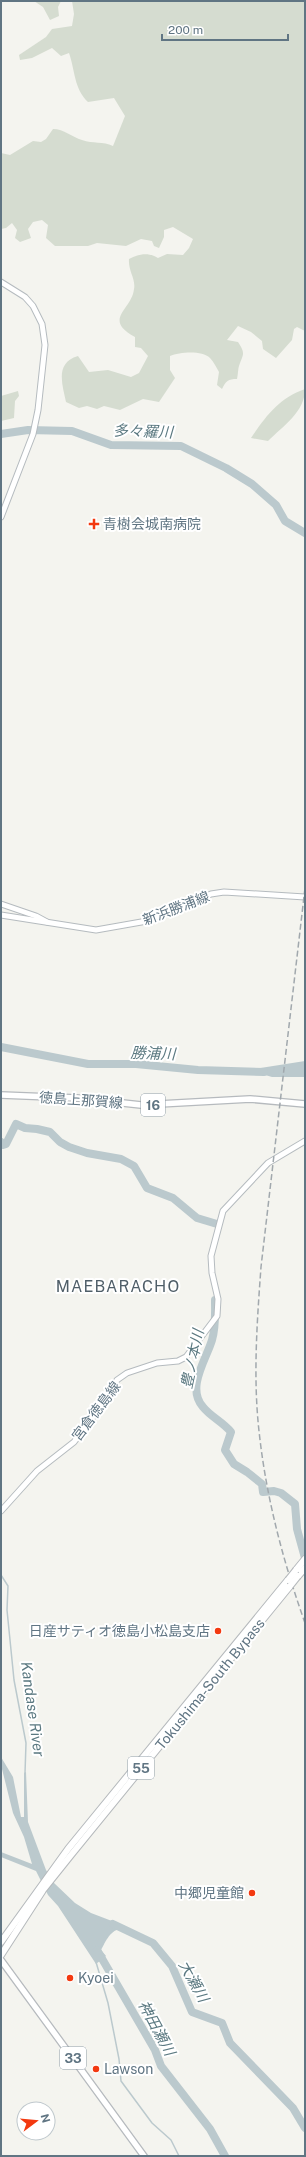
<svg xmlns="http://www.w3.org/2000/svg" width="306" height="2157" font-family="'Public Sans','Noto Sans JP',sans-serif">
	<style>
		.green { fill: #d5dcd0 }
		.water { fill: #bbc9cd }
		.lines { fill: none; stroke-linecap: round; stroke-linejoin: round }
		.stream { stroke: #bbc9cd; stroke-width: 1.5 }
		.river { stroke: #bbc9cd; stroke-width: 8 }
		.secondary-casing { stroke: #b5bbbf; stroke-width: 7 }
		.primary-casing { stroke: #b6babe; stroke-width: 8 }
		.highway-casing { stroke: #b5b9bc; stroke-width: 8 }
		.secondary { stroke: #fff; stroke-width: 5 }
		.primary { stroke: #fff; stroke-width: 5.5 }
		.highway { stroke: #fff; stroke-width: 6 }
		.rail { stroke: #a1a8ad; stroke-width: 1.5; stroke-dasharray: 6 3; stroke-linecap: butt }
		.highway-bridge-casing { stroke: #b5b9bc; stroke-width: 8; stroke-linecap: butt }
		.highway-bridge { stroke: #fff; stroke-width: 6 }
		.poi-dot { fill: #f33910; stroke: #fff; stroke-width: 1.5 }
		.labels { text-anchor: middle; dominant-baseline: central; stroke-width: 4; stroke-linejoin: round; paint-order: stroke }
		.shield { fill: #fff; stroke: #909ea8; stroke-width: 1 }
		.shield-label { font-size: 13px; font-weight: bold; fill: #607583 }
		.poi-label { font-size: 14px; fill: #607583; stroke: #fff; text-anchor: start }
		.street-label { font-size: 14px; fill: #607583; stroke: #fff }
		.water-label { font-size: 15px; font-style: italic; fill: #5b7981; stroke: #fff }
		.quarter-label { font-size: 16px; letter-spacing: 1px; fill: #4f5e68; stroke: #fff }
	</style>
	<rect width="100%" height="100%" fill="#f4f4ef"/>
	<g class="green">
		<path d="M34,1H61L58,7L59,16L50,20L43,7Z"/>
		<path d="M72,1H305V331L297,327L294,329L292,340L276,358L263,349L262,341L251,332L238,326L227,340L238,342C246,354 243,354 239,366C238,369 238,375 237,379C228,379 226,381 222,389L217,385L219,372C216,367 214,362 210,358C202,350 180,352 170,356V370L175,378L159,402L143,399L120,410L104,406L97,409L87,406L79,408L66,402C62,383 55,363 78,356L89,372L108,370L131,377L139,373L148,356L141,348L135,347V337C102,319 132,310 134,289C136,279 128,271 129,259C139,254 148,252 158,258L167,254L183,255L189,248L193,239L173,227L164,230V237L159,248L154,246L152,241L141,239L126,246L97,243L88,246H55L46,238L48,225L42,220L33,222L28,229L31,238L20,242L15,238L17,230L12,223L6,228L1,229V153L10,155L33,141L41,142L46,139L53,129C64,129 72,137 82,140C93,144 103,141 113,146L125,116L114,98L88,102C74,89 75,70 69,53L61,56L52,48L32,58L20,60L19,55L46,37L52,29L72,26L74,14Z"/>
		<path d="M305,389C305,412 283,426 268,441L251,438C266,416 279,398 305,389Z"/>
		<path d="M18,391L19,396L15,401L14,418L1,421V396Z"/>
	</g>
	<g class="water">
		<path d="M305,1061V1077H272L248,1070Z"/>
		<path d="M1,1757L13,1777L21,1817H24V1773L26,1772L28,1822L46,1870L54,1883L75,1903L91,1913L125,1926L123,1929C111,1928 106,1941 101,1950L106,1956L96,1964L58,1906L48,1895L36,1871L1,1857V1852L32,1864L24,1837L13,1813L1,1765Z"/>
	</g>
	<g class="lines">
		<g class="stream">
			<path d="M1,1575L8,1586L7,1610L14,1680L26,1743L25,1773"/>
			<path d="M96,1962L108,2003L119,2059L121,2081L152,2123L171,2140L179,2156"/>
		</g>
		<g class="river">
			<path d="M1,434L28,430L72,431L111,445L181,446L226,468L252,484L276,505L285,521L305,533"/>
			<path d="M1,1047L88,1064H136L198,1070L264,1072"/>
			<path d="M1,1142L3,1145L6,1144L16,1124L25,1128L37,1129L50,1132L60,1142L69,1147L87,1153L121,1159L134,1166L147,1188L173,1198L197,1218L217,1224"/>
			<path d="M215,1300C215,1313 216,1327 212,1340C206,1360 186,1388 203,1407C211,1417 223,1422 231,1432L225,1450L234,1464L247,1472L262,1484L263,1492L274,1491L281,1493L295,1504L297,1529L305,1558"/>
			<path d="M113,1924L153,1943L172,1966L192,2012L222,2023L230,2043L293,2108L305,2128"/>
			<path d="M97,1950L155,2050L161,2066L210,2129L225,2156"/>
		</g>
		<g class="secondary-casing">
			<g id="secondary">
				<path d="M1,282L25,297L33,306L42,324L45,345L38,410L33,434L1,517"/>
				<path d="M1,904L36,916L47,922"/>
				<path d="M1,915L96,930L147,921L211,894L224,892L305,897"/>
				<path d="M1,1511L37,1471L74,1442L99,1409L117,1380L127,1373L157,1363L178,1361L186,1357L217,1316L218,1299L212,1273L211,1256L223,1211L268,1163L305,1141"/>
			</g>
		</g>
		<g class="primary-casing">
			<g id="primary">
				<path d="M1,1095L77,1098L141,1105L250,1099L305,1104"/>
				<path d="M1,1960L144,2156"/>
			</g>
		</g>
		<g class="highway-casing">
			<g id="highway">
				<path d="M296,1570L305,1559"/>
				<path d="M298,1576L305,1568"/>
				<path d="M1,1942L68,1849L288,1580"/>
				<path d="M1,1955L43,1890L71,1855L290,1586"/>
			</g>
		</g>
		<use href="#secondary" class="secondary"/>
		<use href="#primary" class="primary"/>
		<use href="#highway" class="highway"/>
		<path class="rail" d="M305,888L261,1267C257,1322 253,1377 259,1431C266,1497 283,1561 305,1623"/>
		<g class="highway-bridge-casing">
			<g id="highway-bridge">
				<path d="M288,1580L296,1570"/>
				<path d="M290,1586L298,1576"/>
			</g>
		</g>
		<use href="#highway-bridge" class="highway-bridge"/>
	</g>
	<g class="poi-dot">
		<path d="M92 518h4v4h4v4h-4v4h-4v-4h-4v-4h4z"/>
		<circle cx="218" cy="1631" r="4"/>
		<circle cx="252" cy="1893" r="4"/>
		<circle cx="70" cy="1978" r="4"/>
		<circle cx="96" cy="2069" r="4"/>
	</g>
	<g class="labels">
		<g class="shield">
			<rect x="141" y="1094" width="24" height="22" rx="3"/>
			<rect x="128" y="1757" width="26" height="22" rx="3"/>
			<rect x="60" y="2047" width="26" height="22" rx="3"/>
		</g>
		<g class="shield-label">
			<text x="153" y="1105">16</text>
			<text x="141" y="1768">55</text>
			<text x="73" y="2058">33</text>
		</g>
		<g class="poi-label">
			<text x="103" y="524">青樹会城南病院</text>
			<text x="210" y="1631" text-anchor="end">日産サティオ徳島小松島支店</text>
			<text x="244" y="1893" text-anchor="end">中郷児童館</text>
			<text x="78" y="1978">Kyoei</text>
			<text x="104" y="2069">Lawson</text>
		</g>
		<g class="street-label">
			<text transform="translate(176 908) rotate(-21)">新浜勝浦線</text>
			<text transform="translate(81 1100) rotate(4)">徳島上那賀線</text>
			<text transform="translate(96 1411) rotate(-53)">宮倉徳島線</text>
			<text transform="translate(210 1684) rotate(-51)">Tokushima-South Bypass</text>
		</g>
		<g class="water-label">
			<text transform="translate(143 431) rotate(2)">多々羅川</text>
			<text transform="translate(153 1053) rotate(2)">勝浦川</text>
			<text transform="translate(192 1359) rotate(-78)">豊ノ本川</text>
			<text transform="translate(33 1709) rotate(82)">Kandase River</text>
			<text transform="translate(194 1981) rotate(61)">大瀬川</text>
			<text transform="translate(157 2028) rotate(62)">神田瀬川</text>
		</g>
		<g class="quarter-label">
			<text x="118" y="1286">MAEBARACHO</text>
		</g>
	</g>
	<rect width="306" height="2157" fill="none" stroke="#607583" stroke-width="4"/>
	<g transform="translate(36 2121) rotate(74)"><circle r="19" fill="#ffffff" stroke="#bfc8cd"/>
	<path d="M0-3L7 15L0 10L-7 15Z" fill="#f33910"/>
	<text y="-6" font-size="11" font-weight="bold" text-anchor="middle" fill="#607583">N</text>
	</g>
	<path d="M162 34v6h126v-6" fill="none" stroke="#607583" stroke-width="2"/>
	<text x="168" y="34" font-size="12" fill="#607583" stroke="#ffffff" stroke-width="3" paint-order="stroke">200 m</text>
</svg>
